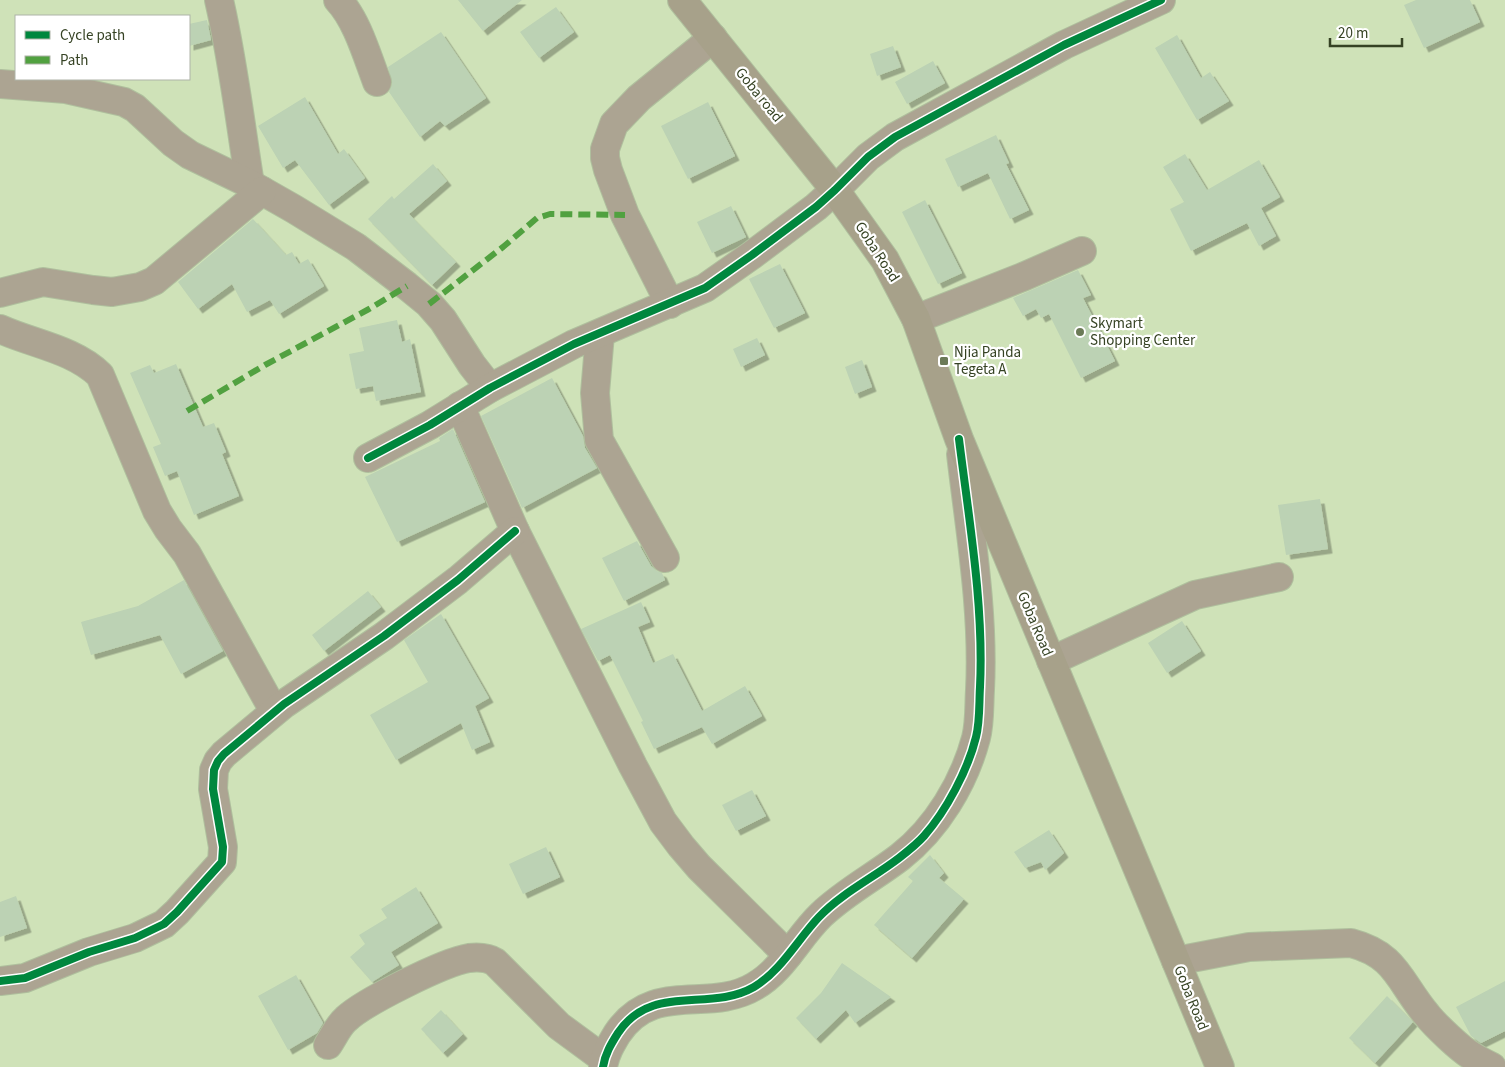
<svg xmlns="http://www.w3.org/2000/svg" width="1505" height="1067" font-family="'Source Sans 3',sans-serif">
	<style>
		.building { fill: #bcd2b4; filter: url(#shadow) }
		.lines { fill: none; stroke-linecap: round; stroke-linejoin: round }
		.minor-casing { stroke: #afbf9d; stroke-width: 30 }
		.secondary-casing { stroke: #afbf9d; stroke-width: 30 }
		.minor { stroke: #aca492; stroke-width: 28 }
		.secondary { stroke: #a7a18a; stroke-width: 28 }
		.quiet { stroke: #51a140; stroke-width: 6; stroke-dasharray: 12 6; stroke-linecap: butt }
		.cycleway-casing { stroke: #fff; stroke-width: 11 }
		.cycleway { stroke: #00873e; stroke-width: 8 }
		.poi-dot { fill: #6b7a57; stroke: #fff; stroke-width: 2 }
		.labels { text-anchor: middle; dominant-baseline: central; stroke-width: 4.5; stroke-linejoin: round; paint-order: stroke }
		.street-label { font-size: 15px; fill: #354223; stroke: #fff }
		.poi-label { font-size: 15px; fill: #354223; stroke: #fff; text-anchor: start }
	</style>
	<defs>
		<filter id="shadow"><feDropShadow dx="4.5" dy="4.5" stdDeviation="0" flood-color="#0004"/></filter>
	</defs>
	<rect width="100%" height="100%" fill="#cfe2b8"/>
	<g class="building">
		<path d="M458,0H522L483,31Z"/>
		<path d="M1416,0H1470L1480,22L1424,48L1404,5Z"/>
		<path d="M556,7L574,32L539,58L520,32Z"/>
		<path d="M207,20L211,40L189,46V24Z"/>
		<path d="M441,32L486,98L445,126L440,121L420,137L389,92L392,84L388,67Z"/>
		<path d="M1177,35L1201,78L1210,72L1229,101L1197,120L1155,48Z"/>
		<path d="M893,46L901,67L877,76L870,54Z"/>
		<path d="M933,61L945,83L907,104L895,82Z"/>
		<path d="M305,97L338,154L344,149L365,178L329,205L295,160L283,168L258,126Z"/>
		<path d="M708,102L735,156L688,179L661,126Z"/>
		<path d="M996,135L1009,163L1006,164L1029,210L1010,219L988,173L958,187L945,159Z"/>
		<path d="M1185,154L1207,190L1259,160L1280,197L1261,208L1276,236L1259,246L1247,223L1191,251L1170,209L1184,202L1163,167Z"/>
		<path d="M433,164L447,181L409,214L456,262L432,285L368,219L392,196L394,199Z"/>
		<path d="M925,200L962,273L938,284L902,212Z"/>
		<path d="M731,206L746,237L712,253L697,222Z"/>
		<path d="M253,219L286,255L292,252L299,264L308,259L324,286L279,314L270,300L247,312L232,284L198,309L178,282Z"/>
		<path d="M780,264L805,313L774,328L749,279Z"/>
		<path d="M1078,270L1091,295L1083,298L1115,361L1081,378L1049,314L1041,318L1036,309L1023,316L1013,298Z"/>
		<path d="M397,320L402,342L410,339L421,392L376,401L373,386L356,389L349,354L364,351L359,328Z"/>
		<path d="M757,338L765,355L741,367L733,349Z"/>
		<path d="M862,360L872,387L855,394L845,367Z"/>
		<path d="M176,364L203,427L214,423L226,452L222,454L239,496L194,515L177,471L165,476L153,447L161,444L130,373L150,365L154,373Z"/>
		<path d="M552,378L583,436L585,448L597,468L522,508L481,416Z"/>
		<path d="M453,429L485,502L397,542L365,477L440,441L439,438Z"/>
		<path d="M1320,499L1328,549L1286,555L1278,505Z"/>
		<path d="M637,541L651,566L657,571L662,573L665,580L624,601L602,558Z"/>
		<path d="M184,580L223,651L181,674L160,635L91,655L81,622L138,606Z"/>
		<path d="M368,591L381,607L324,651L312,635Z"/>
		<path d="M641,602L650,622L638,627L653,663L673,654L702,711L745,686L762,716L712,744L702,727L654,749L641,722L643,721L610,655L598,661L581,629Z"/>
		<path d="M441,614L489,698L475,706L490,742L472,750L461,723L396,760L370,715L428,682L404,640Z"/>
		<path d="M1182,621L1201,651L1167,673L1148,643Z"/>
		<path d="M752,790L766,816L736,831L722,805Z"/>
		<path d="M1049,830L1064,853L1045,870L1041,862L1025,868L1014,852Z"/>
		<path d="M546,847L560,877L523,894L509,864Z"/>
		<path d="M930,855L944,873L939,878L964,899L912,958L874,925L913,881L908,877Z"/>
		<path d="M416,887L438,923L391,952L399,965L372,982L350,957L365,944L359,935L387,918L381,909Z"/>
		<path d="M16,896L27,928L0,937V902Z"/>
		<path d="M842,963L891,997L855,1023L846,1010L816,1039L796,1018L821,993Z"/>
		<path d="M296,975L323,1023L317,1033L288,1050L258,996Z"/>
		<path d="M1505,981V1031L1481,1043L1471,1036L1456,1007Z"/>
		<path d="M1387,996L1413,1022L1375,1063L1349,1038Z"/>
		<path d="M441,1010L463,1034L443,1053L421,1029Z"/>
	</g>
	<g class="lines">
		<g class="minor-casing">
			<g id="minor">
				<path d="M219,0C233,60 240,122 250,184"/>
				<path d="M338,0C357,20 367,56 377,82"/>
				<path d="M0,84L66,89L124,102L135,108L173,143L190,155L250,184L294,209L356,247L407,286L429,304L443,320L472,365L490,388"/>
				<path d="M0,293L43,282L93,290L112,292L140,287L154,281L262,191"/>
				<path d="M670,304L625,215L608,170L605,158V149L614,124L639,98L713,38"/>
				<path d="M916,319L1025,276L1082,251"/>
				<path d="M0,329C33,344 73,349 100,375L157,511L168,529L187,554L274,711"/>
				<path d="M600,334L595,393L599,440L665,558"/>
				<path d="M460,406L515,531L633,766L663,822L681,846L699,867L788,955"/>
				<path d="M368,458L430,425L490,388L574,344L705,288L752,255L816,207L835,190L868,157L895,137L1064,45L1161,0"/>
				<path d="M1051,661L1195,595L1279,577"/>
				<path d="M1176,961L1249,947L1351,943C1397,955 1399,982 1427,1015C1435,1025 1461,1050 1472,1056C1478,1060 1486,1064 1492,1067"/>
				<path d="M0,981L25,978L89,952L135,938L164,924L177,912L222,862L223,847L213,789L214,770L218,761L224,754L284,704L384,636L458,580L515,531"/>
				<path d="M328,1045C334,1036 338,1026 346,1019C364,1002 444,962 469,958C478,957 487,957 495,962L559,1026L604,1059"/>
				<path d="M603,1067C605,1054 611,1044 617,1034C653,979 709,1014 755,986C783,970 798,937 821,915C845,892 874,877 900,857C937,828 964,783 976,738C980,723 979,705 980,690C984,611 970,532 961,454"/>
			</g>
		</g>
		<g class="secondary-casing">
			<path id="secondary" d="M682,0L835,190L885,260L916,319L959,439L1220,1067"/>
		</g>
		<use href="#minor" class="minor"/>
		<use href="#secondary" class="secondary"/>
		<g class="quiet">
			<path d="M429,304L503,247L537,218L550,214L625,215"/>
			<path d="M187,411L265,365L369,309L407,286"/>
		</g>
		<g class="cycleway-casing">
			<g id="cycleway">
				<path d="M368,458L430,425L490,388L574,344L705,288L752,255L816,207L835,190L868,157L895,137L1064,45L1161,0"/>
				<path d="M0,981L25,978L89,952L135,938L164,924L177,912L222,862L223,847L213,789L214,770L218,761L224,754L284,704L384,636L458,580L515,531"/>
				<path d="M603,1067C605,1054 611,1044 618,1033C652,982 709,1013 754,987C781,971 798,939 819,917C842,893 873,878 899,858C908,851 917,844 924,836C946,811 968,770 976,737C980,722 979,704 980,687C984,606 969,520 959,439"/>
			</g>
		</g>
		<use href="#cycleway" class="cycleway"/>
	</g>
	<g class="poi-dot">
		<circle cx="1080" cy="332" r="5"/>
		<rect x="939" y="356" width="10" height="10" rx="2.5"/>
	</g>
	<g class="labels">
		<g class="street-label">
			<text transform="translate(759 95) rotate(51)">Goba road</text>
			<text transform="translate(877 252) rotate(57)">Goba Road</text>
			<text transform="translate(1035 624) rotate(67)">Goba Road</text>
			<text transform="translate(1191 998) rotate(68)">Goba Road</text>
		</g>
		<g class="poi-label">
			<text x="1090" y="323">Skymart<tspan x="1090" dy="17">Shopping Center</tspan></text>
			<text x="954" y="352">Njia Panda<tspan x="954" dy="17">Tegeta A</tspan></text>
		</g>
	</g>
	<rect x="15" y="15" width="175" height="65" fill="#ffffff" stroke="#aeb3a7"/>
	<rect x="25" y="31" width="25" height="8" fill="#00873e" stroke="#aeb3a7"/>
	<text x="60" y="40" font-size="15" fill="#354223">Cycle path</text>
	<rect x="25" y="56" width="25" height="8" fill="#51a140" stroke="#aeb3a7"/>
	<text x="60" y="65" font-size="15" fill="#354223">Path</text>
	<path d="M1330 38v8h72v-8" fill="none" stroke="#354223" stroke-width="2.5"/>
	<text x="1338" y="38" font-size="15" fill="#354223" stroke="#ffffff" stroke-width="4" paint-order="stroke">20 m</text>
</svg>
